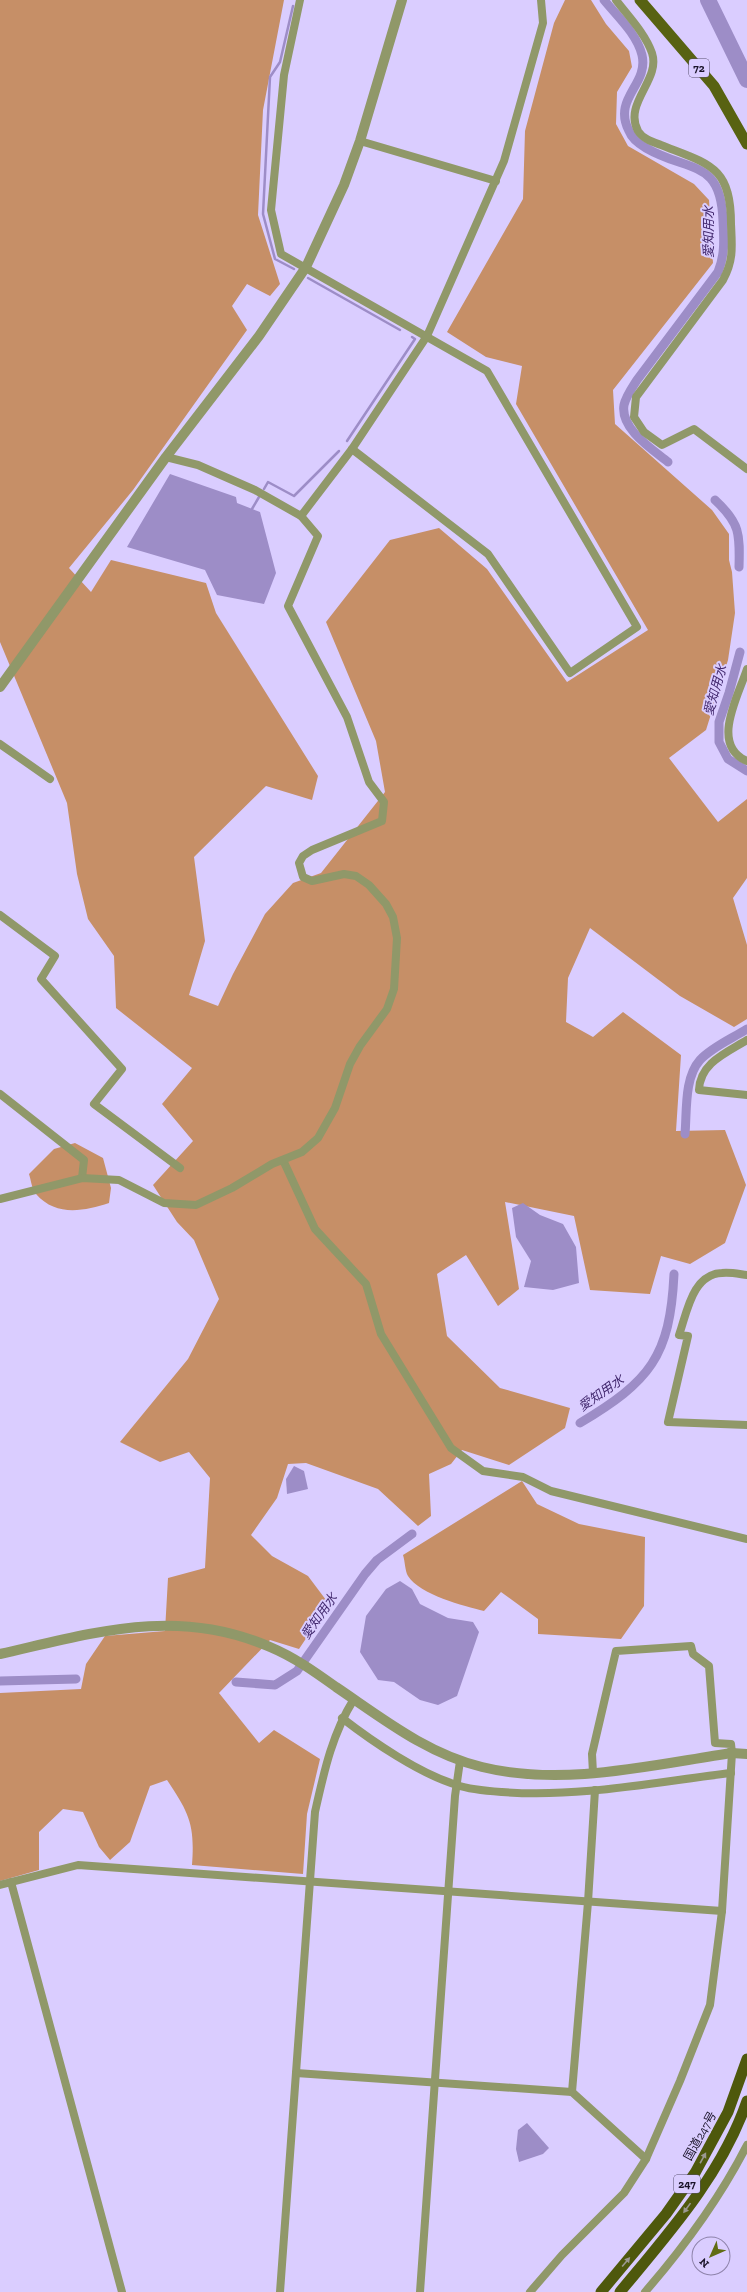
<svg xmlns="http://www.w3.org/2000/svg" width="747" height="2292" font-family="'Zilla Slab','Noto Sans JP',serif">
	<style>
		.forest { fill: #c68f67 }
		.water { fill: #9d8dc7 }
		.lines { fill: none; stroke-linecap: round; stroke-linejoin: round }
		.stream { stroke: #9d8dc7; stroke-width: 2.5 }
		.canal { stroke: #9d8dc7; stroke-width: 9 }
		.river { stroke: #9d8dc7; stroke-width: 16 }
		.minor { stroke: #909869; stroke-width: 8 }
		.tertiary { stroke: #909869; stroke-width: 10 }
		.primary { stroke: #586212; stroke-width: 11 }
		.trunk { stroke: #4e580c; stroke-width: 11 }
		.oneway { fill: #9b9892 }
		.labels { text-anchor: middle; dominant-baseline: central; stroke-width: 4; stroke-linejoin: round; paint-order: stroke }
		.shield { fill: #dacdff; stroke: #544c6a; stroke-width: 1 }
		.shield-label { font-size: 11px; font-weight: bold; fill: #1b142a }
		.street-label { font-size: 12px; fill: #1b142a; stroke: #dacdff }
		.water-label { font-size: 13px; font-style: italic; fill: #42286e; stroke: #dacdff }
	</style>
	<rect width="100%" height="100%" fill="#dacdff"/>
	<g class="forest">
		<path d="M0,0H284L263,110L258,215L280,284L270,296L247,284L232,306L247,330L133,490L69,568L91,592L111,560L206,583L216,613L318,776L312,800L266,786L194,857L205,941L189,995L218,1006L233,974L265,914L293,883L321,873L385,792L376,741L326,622L390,540L439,528L487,569L567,682L648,630L516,404L522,366L486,357L447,332L523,199L525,131L554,23L565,0H591L606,24L629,51L632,67L617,92L616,124L628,146L694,184L709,200L713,263L613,390L615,424L712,510L729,534V560L732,572L735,613L728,660L706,730L669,758L718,822L747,799V878L733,898L747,945V1019L734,1027L680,996L590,928L568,978L566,1022L593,1037L623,1012L681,1055L676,1131L725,1130L746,1185L725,1243L690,1264L661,1256L650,1294L590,1290L574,1216L505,1202L519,1289L498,1306L466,1255L437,1274L447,1336L500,1388L570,1408L565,1428L509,1465L462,1450L451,1464L429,1474L431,1516L418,1526L378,1489L306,1463L288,1464L277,1498L251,1535L272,1556L308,1576L329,1604L299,1649L270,1640L219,1693L259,1743L274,1730L320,1759L307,1814L303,1874L192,1865C195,1824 189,1813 167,1780L150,1786L130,1842L110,1860L99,1847L83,1812L63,1809L39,1832V1870L0,1881V1693L81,1689L86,1664L105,1636L165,1631L168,1578L205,1568L210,1478L189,1452L160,1462L120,1442L188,1359L219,1299L194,1240L177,1222L153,1185L193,1141L162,1104L192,1068L116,1008L114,956L88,919L77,874L67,803L0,642Z"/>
		<path d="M75,1143L103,1158L111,1188L109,1203C84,1211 56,1217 36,1194C32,1190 31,1180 29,1174L54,1149Z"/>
		<path d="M522,1481L537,1504L579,1524L645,1537L644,1606L621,1639L538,1634V1619L501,1592L484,1611C464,1606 420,1595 408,1576C405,1571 405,1561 403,1555Z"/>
	</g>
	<g class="water">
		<path d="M170,474L236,497L237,503L260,512L276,573L264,604L217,595L205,570L127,547Z"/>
		<path d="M523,1203L540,1215L563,1224L576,1247L579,1283L553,1290L524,1287L531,1261L516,1237L512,1208Z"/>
		<path d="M294,1466L304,1471L308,1489L287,1494L286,1479Z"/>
		<path d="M400,1581L412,1589L420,1604L448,1618L473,1622L479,1632L457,1696L438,1705L420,1700L394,1682L378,1680L360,1652L366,1616L386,1589Z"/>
		<path d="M527,2123L549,2148L543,2154L519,2162L516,2149L518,2130Z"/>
	</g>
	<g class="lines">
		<g class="stream">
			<path d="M293,6L280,62L270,77L263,214L275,259L294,269"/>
			<path d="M308,278L400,330"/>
			<path d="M347,441L415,339L412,337"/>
			<path d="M264,489L268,482L294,496L339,451"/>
			<path d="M252,509L259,497"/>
		</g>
		<g class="canal">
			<path d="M604,0C617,16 637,34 642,55C649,85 612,98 629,131C632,139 639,144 646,148C689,173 721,158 723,221C724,240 725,255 718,272L637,380C632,388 626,396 624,405C620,429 652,449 668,462"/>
			<path d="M715,500C740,523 740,534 739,567"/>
			<path d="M740,652L729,693L719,722V742L728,759L747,771"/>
			<path d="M685,1134C687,1111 684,1078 700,1060C712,1047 733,1038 747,1029"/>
			<path d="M580,1423C650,1381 670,1357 674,1274"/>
			<path d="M0,1681L76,1679"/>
			<path d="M236,1682L275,1685L297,1671L365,1574L377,1560L412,1534"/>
		</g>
		<path class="river" d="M708,0L747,80"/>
		<g class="minor">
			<path d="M300,0L284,75L271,210L281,254L487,371L637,627L570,673L488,554L352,449"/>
			<path d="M616,0C628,16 645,33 652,53C661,80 623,103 638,131C643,139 653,142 661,145C709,164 731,166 731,224C732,246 734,260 723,280L636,397L634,417L644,432L662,445L694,429L747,469"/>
			<path d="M360,141L496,181"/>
			<path d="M301,516L352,449L427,336L504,161L543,23L541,0"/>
			<path d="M747,669C738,697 710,745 747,761"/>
			<path d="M0,744L50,779"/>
			<path d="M0,915L55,956L41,979L122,1069L94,1104L180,1168"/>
			<path d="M747,1040C726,1053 700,1063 699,1090L747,1095"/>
			<path d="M0,1094L84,1160L82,1178"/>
			<path d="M283,1160L315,1229L366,1284L381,1334L451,1448L483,1471L523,1477L551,1491L747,1539"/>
			<path d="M0,1199L82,1178L119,1180L164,1203L196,1205L232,1188L272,1164L302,1152L318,1138L335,1108L350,1064L360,1046L387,1009L394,989L397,938L393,917L386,904L369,885L356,876L344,874L312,881L303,877L299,863L303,856L312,850L382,821L384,802L369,782L347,717L288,606L318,536L301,516L255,490L198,465L166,457"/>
			<path d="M747,1275C739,1274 730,1272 722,1273C692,1274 687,1313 679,1335L688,1336L668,1422L747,1425"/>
			<path d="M342,1718C373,1742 420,1774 457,1785C471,1790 487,1791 502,1792C578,1798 656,1782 731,1773"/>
			<path d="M11,1882L122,2292"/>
			<path d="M0,1885L78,1865L722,1911"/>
			<path d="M296,2073L572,2092L646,2159"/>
			<path d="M572,2092L588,1902L595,1790"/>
			<path d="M280,2292L315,1812C324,1772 332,1734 354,1699"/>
			<path d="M420,2292L455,1796L460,1761"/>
			<path d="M530,2292L562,2255L624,2193L646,2159L680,2081L710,2005L722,1911L732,1753L731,1744L715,1743L709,1666L693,1654L691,1646L616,1651L592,1754L593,1773"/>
			<path d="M645,2292C684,2247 720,2198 747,2145"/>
		</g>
		<g class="tertiary">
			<path d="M0,687L166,457L259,336L306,267L344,185L360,141L402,0"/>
			<path d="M0,1654C93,1633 177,1606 270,1647C294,1657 315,1672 336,1687C382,1718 427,1754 482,1767C563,1787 651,1765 732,1753L747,1754"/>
		</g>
		<path class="primary" d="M640,0L714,86L747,144"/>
		<g class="trunk">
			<path d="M601,2292L666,2214L695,2173L728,2112L747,2059"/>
			<path d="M620,2292C668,2234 722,2174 747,2101"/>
		</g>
	</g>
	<defs><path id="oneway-solid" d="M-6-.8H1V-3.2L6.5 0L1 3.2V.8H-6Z"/></defs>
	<g class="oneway">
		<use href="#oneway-solid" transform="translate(703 2158) rotate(-61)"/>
		<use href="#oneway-solid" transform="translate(687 2208) rotate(126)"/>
		<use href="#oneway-solid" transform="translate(626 2262) rotate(-50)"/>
	</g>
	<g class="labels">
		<g class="shield">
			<rect x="689" y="59" width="20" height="18" rx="3"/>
			<rect x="674" y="2175" width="26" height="18" rx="3"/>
		</g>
		<g class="shield-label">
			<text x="699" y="68">72</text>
			<text x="687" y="2184">247</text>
		</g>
		<g class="street-label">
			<text transform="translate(700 2136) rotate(-61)">国道247号</text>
		</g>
		<g class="water-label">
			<text transform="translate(708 232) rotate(-90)">愛知用水</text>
			<text transform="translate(715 690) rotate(-74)">愛知用水</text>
			<text transform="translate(601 1393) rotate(-35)">愛知用水</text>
			<text transform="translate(319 1616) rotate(-55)">愛知用水</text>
		</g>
	</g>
	<g transform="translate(711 2256) rotate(225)"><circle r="19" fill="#dacdff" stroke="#8e83aa"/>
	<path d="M0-3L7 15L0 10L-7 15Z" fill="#616c14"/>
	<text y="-6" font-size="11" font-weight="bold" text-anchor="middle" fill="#1b142a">N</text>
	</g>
</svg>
